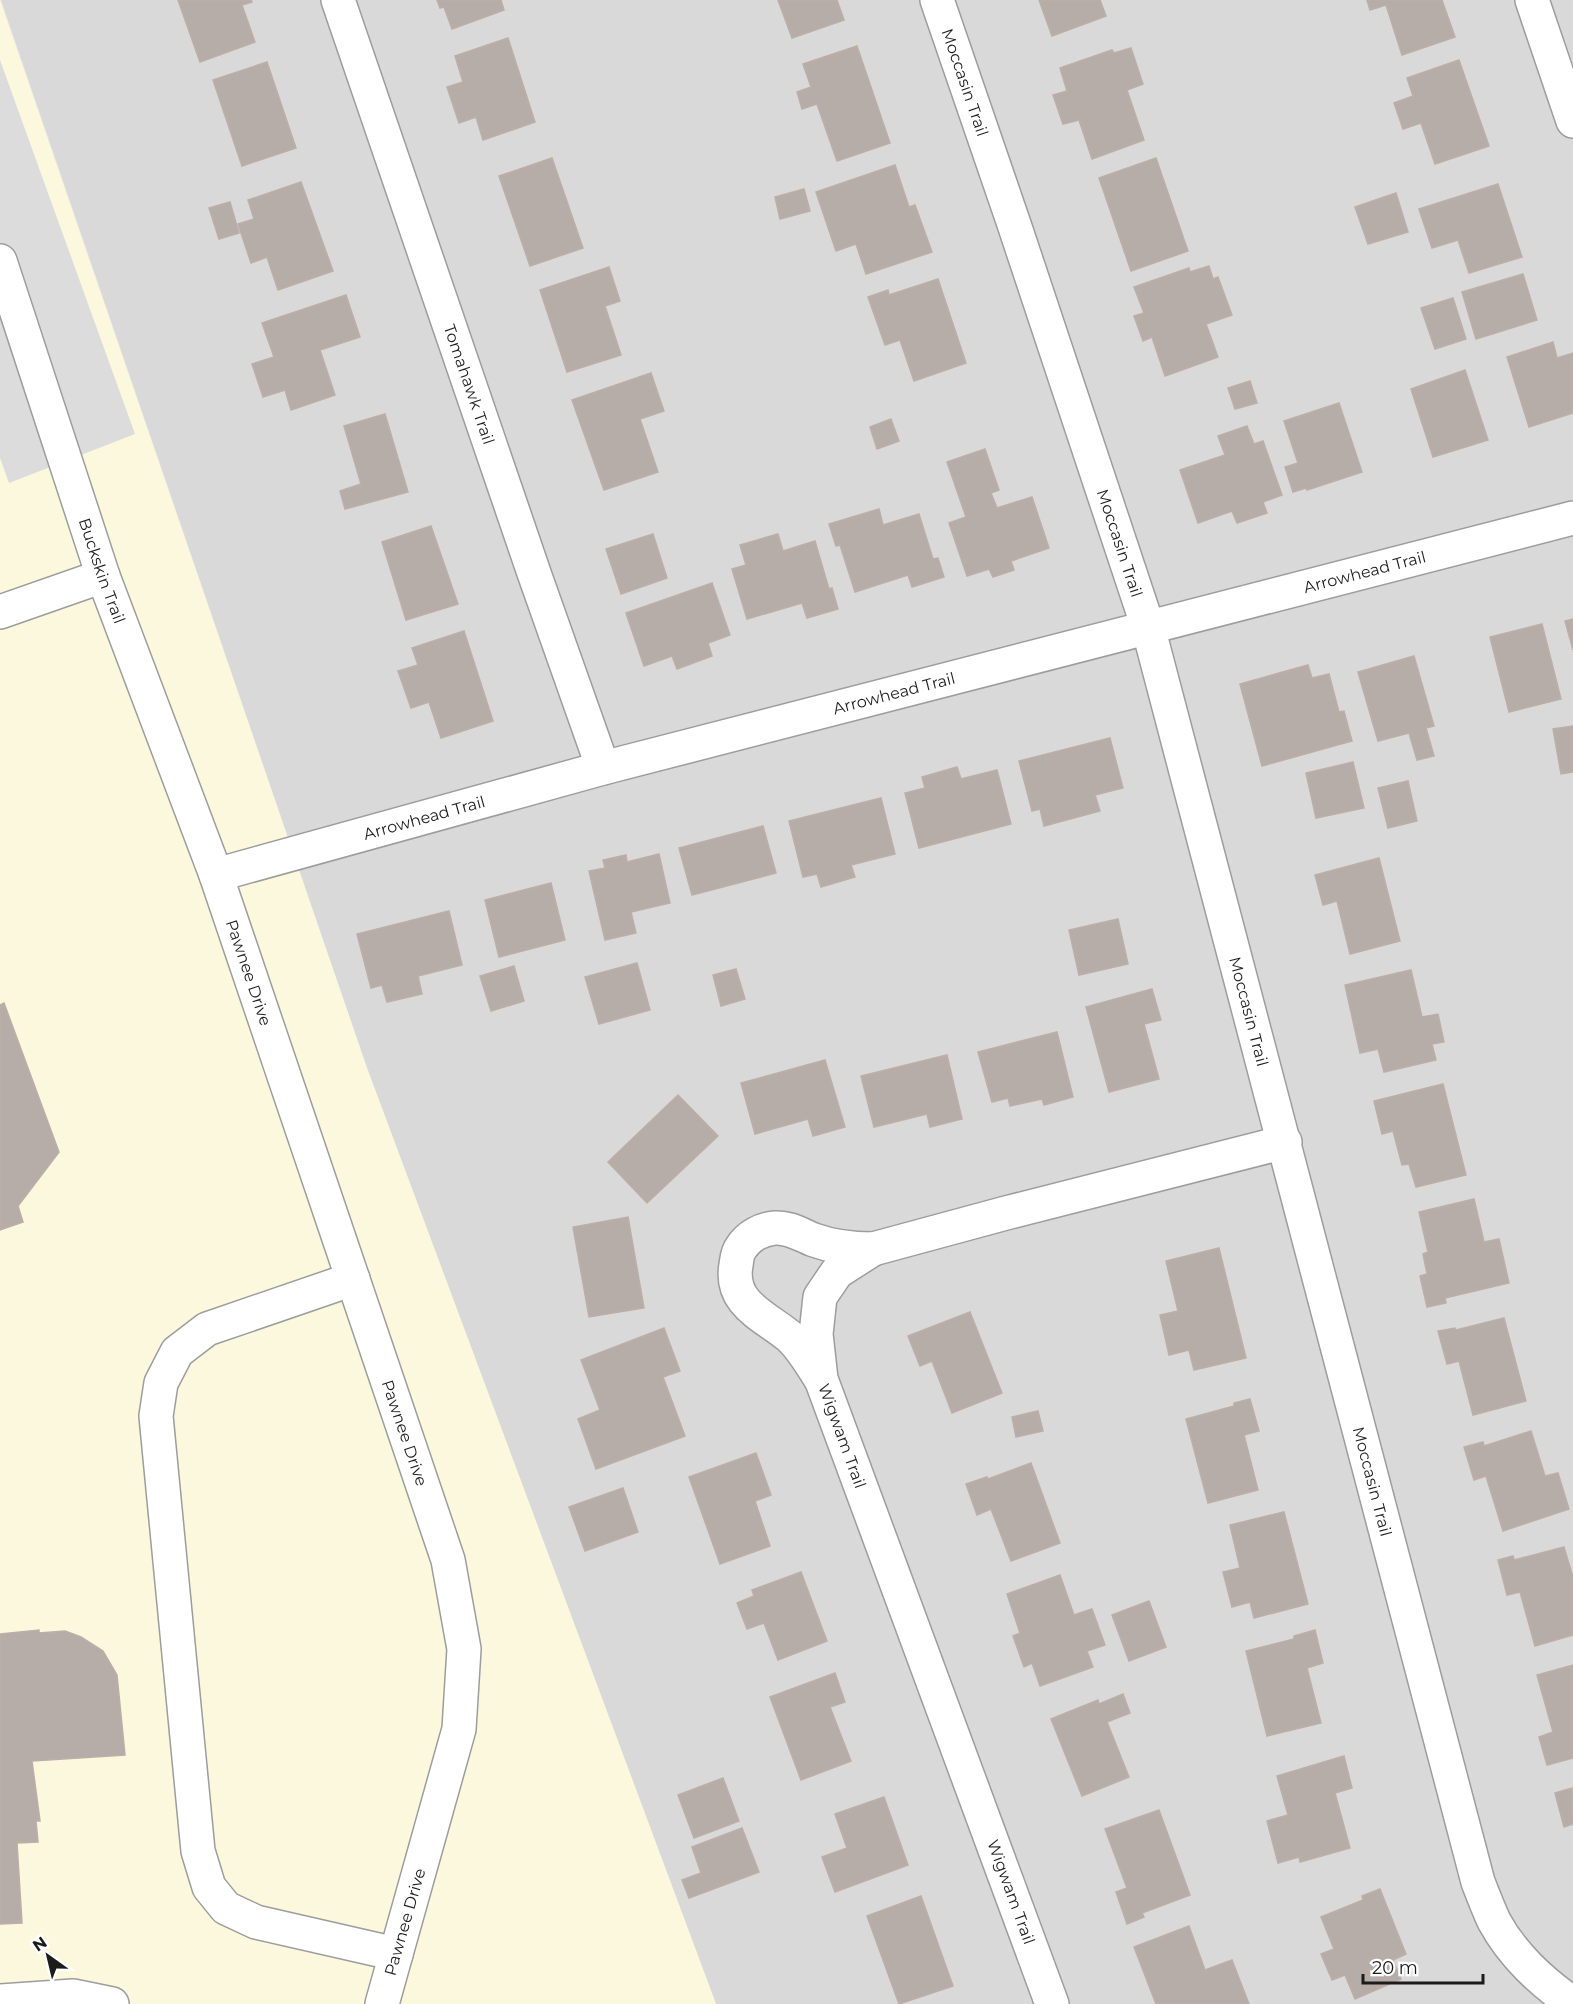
<svg xmlns="http://www.w3.org/2000/svg" width="1573" height="2004" font-family="Montserrat,sans-serif">
	<style>
		.residential { fill: #dad9da }
		.education { fill: #fbf8de }
		.parking { fill: #dcdcdc }
		.building { fill: #b6ada9; stroke: #bdaea7; stroke-width: 1.5 }
		.lines { fill: none; stroke-linecap: round; stroke-linejoin: round }
		.minor-casing { stroke: #9d9d9d; stroke-width: 36 }
		.minor { stroke: #fff; stroke-width: 33 }
		.labels { text-anchor: middle; dominant-baseline: central; stroke-width: 4.5; stroke-linejoin: round; paint-order: stroke }
		.street-label { font-size: 16px; fill: #1c1c1c; stroke: #fff }
	</style>
	<rect width="100%" height="100%" fill="#ede8e3"/>
	<path class="residential" d="M1,0H1573V2004H716L367,1068Z"/>
	<path class="education" d="M0,0L367,1068L716,2004H0Z"/>
	<path class="parking" d="M0,60L135,434L9,483L0,458Z"/>
	<g class="building">
		<path d="M178,0H251L252,2L242,5L255,42L200,62Z"/>
		<path d="M437,0H501L504,10L452,29L444,7L440,8Z"/>
		<path d="M778,0H837L844,20L792,38Z"/>
		<path d="M1039,0H1100L1106,16L1052,36Z"/>
		<path d="M1367,0H1442L1455,37L1402,55L1386,5L1370,10Z"/>
		<path d="M508,38L535,122L483,140L476,117L459,123L447,87L463,82L455,56Z"/>
		<path d="M857,46L890,143L837,161L817,104L802,109L797,92L811,87L803,64Z"/>
		<path d="M1131,48L1143,84L1127,90L1144,140L1092,159L1079,120L1063,124L1053,95L1067,91L1060,68L1112,50L1114,53Z"/>
		<path d="M1459,60L1489,146L1435,164L1421,123L1403,129L1394,103L1413,96L1407,78Z"/>
		<path d="M267,62L296,148L242,166L213,80Z"/>
		<path d="M552,158L583,248L530,266L499,176Z"/>
		<path d="M1156,158L1188,251L1131,271L1099,178Z"/>
		<path d="M895,165L909,207L915,205L932,252L866,274L856,244L836,251L816,192Z"/>
		<path d="M301,182L333,271L278,290L267,257L251,263L238,224L254,219L248,200Z"/>
		<path d="M1498,184L1522,257L1469,273L1458,240L1432,248L1419,209Z"/>
		<path d="M804,189L810,211L780,219L775,197Z"/>
		<path d="M1396,193L1408,232L1368,244L1355,207Z"/>
		<path d="M230,202L239,233L219,239L209,208Z"/>
		<path d="M1209,266L1213,279L1218,277L1232,315L1206,324L1218,357L1165,376L1152,337L1143,341L1134,316L1144,313L1134,287L1189,268L1190,272Z"/>
		<path d="M609,267L620,301L605,306L621,355L567,372L540,290Z"/>
		<path d="M1523,274L1537,320L1476,339L1462,292Z"/>
		<path d="M938,279L966,363L914,381L900,340L885,345L868,297L888,290L889,295Z"/>
		<path d="M346,295L360,337L320,350L335,395L291,410L285,390L263,397L252,364L274,357L262,323Z"/>
		<path d="M1453,298L1466,339L1435,349L1421,308Z"/>
		<path d="M1553,342L1557,358L1573,353V413L1529,427L1507,357Z"/>
		<path d="M1465,370L1488,440L1433,457L1411,389Z"/>
		<path d="M651,373L664,411L640,419L658,472L604,490L572,400Z"/>
		<path d="M1250,381L1257,403L1235,409L1228,388Z"/>
		<path d="M1339,403L1362,472L1307,490L1306,488L1293,492L1285,467L1298,463L1284,421Z"/>
		<path d="M385,414L408,492L345,509L340,491L361,484L344,426Z"/>
		<path d="M891,419L899,441L877,449L870,427Z"/>
		<path d="M1247,426L1254,444L1263,441L1282,495L1263,502L1267,513L1237,523L1232,511L1198,523L1180,470L1225,455L1218,436Z"/>
		<path d="M985,449L999,490L991,493L997,508L1032,497L1049,548L1011,561L1014,570L993,577L989,569L967,576L949,523L966,517L947,462Z"/>
		<path d="M879,509L883,525L919,514L933,559L938,558L944,577L912,587L908,575L855,592L840,545L836,546L829,524Z"/>
		<path d="M431,526L458,604L406,620L382,542Z"/>
		<path d="M653,534L667,578L621,594L606,549Z"/>
		<path d="M778,534L783,551L815,541L829,589L832,588L838,609L807,618L802,603L747,619L732,569L746,565L740,545Z"/>
		<path d="M712,583L730,635L708,643L712,656L677,669L672,656L644,666L626,613Z"/>
		<path d="M1573,619V650L1565,621Z"/>
		<path d="M1542,624L1561,699L1509,712L1490,637Z"/>
		<path d="M464,631L493,721L441,738L429,702L411,708L398,671L418,665L412,648Z"/>
		<path d="M1414,656L1434,726L1426,728L1434,756L1417,760L1409,733L1378,741L1358,672Z"/>
		<path d="M1308,665L1312,678L1329,674L1339,712L1344,711L1352,741L1262,766L1240,684Z"/>
		<path d="M1573,726V772L1561,774L1553,729Z"/>
		<path d="M1110,738L1123,788L1095,795L1100,811L1044,826L1040,809L1032,811L1019,761Z"/>
		<path d="M1353,762L1364,808L1316,818L1306,773Z"/>
		<path d="M957,767L961,779L997,770L1011,824L919,848L905,793L925,788L922,777Z"/>
		<path d="M1408,781L1417,821L1388,828L1378,788Z"/>
		<path d="M881,798L895,854L851,865L855,877L821,887L817,874L803,877L789,821Z"/>
		<path d="M763,826L776,873L692,895L679,848Z"/>
		<path d="M659,854L670,903L631,912L636,933L605,940L589,871L605,868L603,860L626,855L627,862Z"/>
		<path d="M1379,858L1400,941L1350,954L1337,901L1323,905L1315,875Z"/>
		<path d="M551,883L565,940L499,957L485,900Z"/>
		<path d="M449,911L462,965L418,976L422,994L387,1002L382,985L371,988L357,934Z"/>
		<path d="M1118,919L1128,964L1079,975L1069,930Z"/>
		<path d="M637,963L650,1010L599,1024L585,977Z"/>
		<path d="M514,966L524,1001L491,1011L480,976Z"/>
		<path d="M736,969L745,999L721,1006L713,975Z"/>
		<path d="M1411,970L1422,1017L1438,1014L1444,1042L1432,1044L1436,1060L1384,1072L1378,1049L1360,1053L1345,985Z"/>
		<path d="M1152,989L1161,1020L1144,1024L1159,1079L1109,1092L1086,1007Z"/>
		<path d="M4,1003L59,1152L18,1206L23,1222L0,1230V1005Z"/>
		<path d="M1057,1032L1073,1097L1044,1105L1042,1099L1010,1106L1008,1098L992,1102L978,1052Z"/>
		<path d="M947,1055L962,1119L930,1127L927,1114L874,1127L861,1076Z"/>
		<path d="M825,1060L845,1127L813,1136L808,1119L755,1134L741,1083Z"/>
		<path d="M1443,1084L1466,1175L1416,1187L1409,1164L1402,1165L1393,1131L1382,1134L1374,1101Z"/>
		<path d="M678,1095L718,1136L647,1203L608,1162Z"/>
		<path d="M1474,1199L1484,1242L1499,1239L1509,1283L1445,1298L1446,1303L1427,1307L1420,1276L1427,1274L1423,1254L1428,1252L1419,1212Z"/>
		<path d="M628,1217L644,1308L589,1317L573,1227Z"/>
		<path d="M1219,1248L1246,1358L1194,1370L1189,1350L1169,1355L1160,1315L1178,1311L1166,1261Z"/>
		<path d="M970,1312L1002,1393L952,1413L932,1361L920,1366L908,1336Z"/>
		<path d="M1504,1318L1526,1401L1473,1415L1459,1361L1447,1364L1438,1331L1455,1328L1456,1330Z"/>
		<path d="M664,1328L680,1371L663,1377L685,1436L596,1469L578,1419L600,1410L581,1360Z"/>
		<path d="M1250,1399L1259,1431L1244,1435L1258,1490L1208,1503L1186,1419L1234,1406V1403Z"/>
		<path d="M1038,1411L1043,1431L1016,1437L1012,1417Z"/>
		<path d="M1531,1431L1545,1476L1558,1473L1569,1509L1503,1531L1486,1476L1474,1480L1464,1447L1483,1442L1484,1446Z"/>
		<path d="M756,1453L771,1495L755,1501L770,1546L720,1564L689,1477Z"/>
		<path d="M1031,1463L1060,1543L1011,1561L991,1509L977,1515L966,1484L987,1477L988,1479Z"/>
		<path d="M623,1488L638,1532L585,1551L569,1507Z"/>
		<path d="M1284,1512L1308,1604L1254,1618L1250,1602L1232,1607L1223,1572L1240,1568L1230,1525Z"/>
		<path d="M1564,1547L1573,1577V1635L1535,1646L1520,1592L1507,1595L1498,1560L1513,1556L1514,1560Z"/>
		<path d="M801,1572L827,1641L778,1660L764,1623L747,1629L737,1603L754,1596L752,1590Z"/>
		<path d="M1060,1575L1074,1615L1092,1609L1105,1645L1087,1651L1093,1667L1040,1686L1032,1663L1024,1667L1013,1636L1020,1633L1007,1594Z"/>
		<path d="M1149,1601L1166,1647L1129,1661L1112,1615Z"/>
		<path d="M39,1630V1633L65,1631L81,1637L103,1651L117,1675L125,1755L32,1761L40,1821H36L38,1842L17,1843L22,1923L0,1924V1634Z"/>
		<path d="M1315,1630L1323,1663L1307,1668L1321,1723L1267,1736L1246,1651L1294,1639V1636Z"/>
		<path d="M1573,1665V1758L1547,1765L1539,1737L1553,1732L1537,1675Z"/>
		<path d="M835,1673L845,1702L830,1707L851,1761L801,1780L770,1697Z"/>
		<path d="M1123,1694L1130,1713L1107,1722L1129,1777L1082,1796L1051,1719L1098,1700L1099,1704Z"/>
		<path d="M1344,1756L1352,1788L1335,1793L1350,1848L1300,1862L1299,1857L1278,1863L1267,1821L1288,1815L1277,1776Z"/>
		<path d="M723,1778L739,1821L694,1838L678,1795Z"/>
		<path d="M1572,1788L1573,1824L1564,1827L1555,1793Z"/>
		<path d="M884,1797L908,1865L835,1892L822,1857L847,1848L835,1814Z"/>
		<path d="M1159,1810L1190,1895L1142,1913L1144,1917L1127,1924L1116,1892L1127,1888L1105,1829Z"/>
		<path d="M742,1828L759,1872L689,1898L682,1880L701,1873L692,1847Z"/>
		<path d="M1380,1889L1406,1954L1393,1960L1401,1979L1355,1999L1345,1975L1332,1980L1321,1954L1334,1949L1321,1917L1363,1900L1362,1896Z"/>
		<path d="M921,1896L953,1986L899,2004L867,1916Z"/>
		<path d="M1189,1926L1205,1970L1232,1960L1249,2004H1156L1134,1947Z"/>
	</g>
	<g class="lines">
		<g class="minor-casing">
			<g id="minor">
				<path id="s1" d="M338,0L534,573L603,768"/>
				<path id="s2" d="M937,0L1015,227L1148,627L1478,1882C1483,1895 1488,1908 1494,1921C1513,1956 1541,1981 1573,2004"/>
				<path d="M1532,0L1573,121"/>
				<path id="s3" d="M0,261L103,576L216,875L448,1560L464,1649L459,1729L382,2004"/>
				<path d="M0,612L103,576"/>
				<path id="s4" d="M216,875L603,768L1573,518"/>
				<path d="M353,1279L207,1329L177,1352L161,1383L156,1416L198,1851L209,1887L226,1908L256,1922L396,1954"/>
				<path d="M820,1378C811,1364 802,1348 790,1337C765,1316 729,1304 736,1265C737,1259 737,1253 741,1248C748,1236 762,1229 775,1228C790,1227 801,1235 814,1240C833,1247 854,1249 873,1249"/>
				<path d="M0,2001L73,1996L112,2004"/>
				<path d="M1052,2004L821,1379L816,1334L820,1297L837,1272L873,1249L1006,1213L1285,1142"/>
			</g>
		</g>
		<use href="#minor" class="minor"/>
	</g>
	<g class="labels">
		<g class="street-label">
			<text stroke="none"><textPath href="#s2" startOffset="87">Moccasin Trail</textPath></text>
			<text stroke="none"><textPath href="#s1" startOffset="406">Tomahawk Trail</textPath></text>
			<text stroke="none"><textPath href="#s2" startOffset="573">Moccasin Trail</textPath></text>
			<text stroke="none"><textPath href="#s3" startOffset="326">Buckskin Trail</textPath></text>
			<text stroke="none"><textPath href="#s4" startOffset="1188">Arrowhead Trail</textPath></text>
			<text stroke="none"><textPath href="#s4" startOffset="702">Arrowhead Trail</textPath></text>
			<text stroke="none"><textPath href="#s4" startOffset="216">Arrowhead Trail</textPath></text>
			<text stroke="none"><textPath href="#s3" startOffset="754">Pawnee Drive</textPath></text>
			<text stroke="none"><textPath href="#s2" startOffset="1059">Moccasin Trail</textPath></text>
			<text stroke="none"><textPath href="#s3" startOffset="1240">Pawnee Drive</textPath></text>
			<text transform="translate(842 1436) rotate(70)">Wigwam Trail</text>
			<text stroke="none"><textPath href="#s2" startOffset="1545">Moccasin Trail</textPath></text>
			<text transform="translate(1011 1892) rotate(70)">Wigwam Trail</text>
			<text transform="translate(405 1922) rotate(-74)">Pawnee Drive</text>
		</g>
	</g>
	<g transform="translate(48 1956) rotate(326)" stroke="#ffffff" stroke-width="4.5" paint-order="stroke">
	<path d="M0-4.5L10 22L0 15L-10 22Z" fill="#1c1c1c"/>
	<text y="-9" font-size="16" font-weight="bold" text-anchor="middle" fill="#1c1c1c">N</text>
	</g>
	<path d="M1363 1974v9h120v-9" fill="none" stroke="#1c1c1c" stroke-width="3"/>
	<text x="1372" y="1974" font-size="18" fill="#1c1c1c" stroke="#ffffff" stroke-width="4.5" paint-order="stroke">20 m</text>
</svg>
